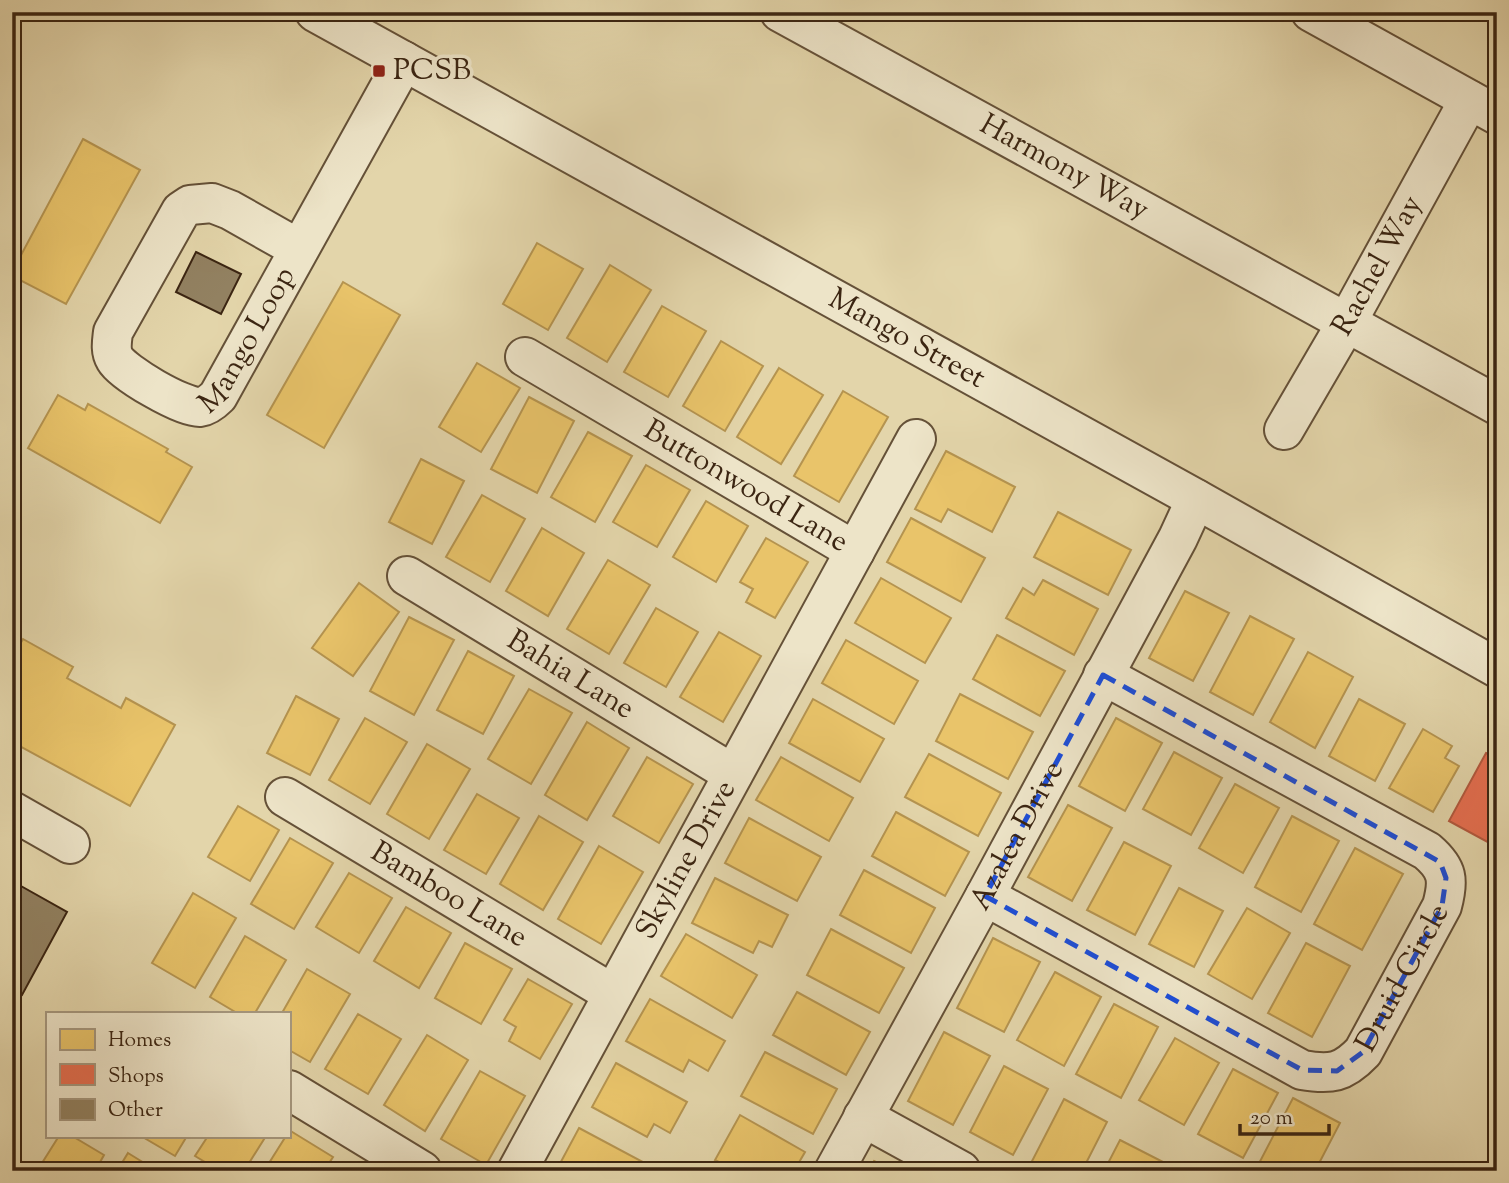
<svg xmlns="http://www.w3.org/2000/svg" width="1509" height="1183" font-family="'Sorts Mill Goudy',serif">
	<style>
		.homes { fill: #e9c46a; stroke: #b59450; stroke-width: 2 }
		.shops { fill: #e76f51; stroke: #b3593e; stroke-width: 2 }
		.building { fill: #928161; stroke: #3b2512; stroke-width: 2 }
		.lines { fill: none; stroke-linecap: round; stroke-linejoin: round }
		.minor-casing { stroke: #655138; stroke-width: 42 }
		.minor { stroke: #ede4c8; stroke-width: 38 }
		.marked { fill: none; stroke: #1d4ed8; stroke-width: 5; stroke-dasharray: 14 9; stroke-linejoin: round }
		.poi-dot { fill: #8f2418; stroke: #ede4c8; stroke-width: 2.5 }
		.labels { text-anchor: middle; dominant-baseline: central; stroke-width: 7; stroke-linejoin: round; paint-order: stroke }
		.poi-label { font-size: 30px; fill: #3b2512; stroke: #ede4c8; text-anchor: start }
		.street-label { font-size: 30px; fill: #3b2512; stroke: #ede4c8 }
	</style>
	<rect width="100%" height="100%" fill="#e3d5aa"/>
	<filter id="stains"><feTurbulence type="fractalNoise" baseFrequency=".00286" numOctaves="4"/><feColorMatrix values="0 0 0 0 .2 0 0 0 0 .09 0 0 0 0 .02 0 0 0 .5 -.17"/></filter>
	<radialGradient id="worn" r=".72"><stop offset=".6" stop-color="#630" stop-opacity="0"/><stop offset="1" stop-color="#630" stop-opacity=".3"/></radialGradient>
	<g class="homes">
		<path d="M83,139L140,170L66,304L12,276V272Z"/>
		<path d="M537,243L583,269L548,330L503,304Z"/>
		<path d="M610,265L651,290L607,362L567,338Z"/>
		<path d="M343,282L400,315L324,448L267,415Z"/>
		<path d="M662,306L706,331L668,397L624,372Z"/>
		<path d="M721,341L763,366L725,431L683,406Z"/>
		<path d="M477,363L520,388L481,452L439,427Z"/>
		<path d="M779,368L823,395L781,464L737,437Z"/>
		<path d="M843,391L888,417L839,502L794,476Z"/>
		<path d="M58,395L85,410L88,404L168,449L166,452L192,467L160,523L28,448Z"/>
		<path d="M529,397L574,421L537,493L491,469Z"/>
		<path d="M588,432L632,456L595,522L551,497Z"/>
		<path d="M946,451L1015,487L992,532L948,509L941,522L915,509Z"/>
		<path d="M421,459L464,481L432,544L389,522Z"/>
		<path d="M646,465L690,490L657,547L613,522Z"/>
		<path d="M482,495L525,519L490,582L446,557Z"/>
		<path d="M706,501L748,526L716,582L673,557Z"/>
		<path d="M1058,512L1131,550L1108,595L1034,557Z"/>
		<path d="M911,518L985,558L961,602L887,562Z"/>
		<path d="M542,528L584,553L548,616L506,591Z"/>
		<path d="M766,538L808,562L775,618L746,602L753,589L740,582Z"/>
		<path d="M608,560L650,585L609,654L567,629Z"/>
		<path d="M881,578L951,618L925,663L855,623Z"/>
		<path d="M1043,580L1098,609L1074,655L1006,618L1023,588L1034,595Z"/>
		<path d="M359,583L399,612L353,676L312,648Z"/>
		<path d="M1185,591L1229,613L1193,681L1149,658Z"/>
		<path d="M656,608L698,632L666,687L624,663Z"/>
		<path d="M1250,616L1294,639L1253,715L1210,692Z"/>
		<path d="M409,617L454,640L414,715L370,691Z"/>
		<path d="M719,632L761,656L723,722L680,697Z"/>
		<path d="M997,635L1065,671L1040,716L973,679Z"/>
		<path d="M23,639L73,667L67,678L121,708L126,698L175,725L130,806L12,742V658Z"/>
		<path d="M846,640L918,681L894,724L822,683Z"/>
		<path d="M468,651L514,676L483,734L437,710Z"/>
		<path d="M1308,652L1353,677L1315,748L1270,722Z"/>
		<path d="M529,689L572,713L531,784L488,759Z"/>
		<path d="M960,694L1033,732L1008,779L936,741Z"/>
		<path d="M296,696L339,719L310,775L267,753Z"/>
		<path d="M813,699L884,739L860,782L789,743Z"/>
		<path d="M1359,699L1405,724L1375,781L1329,756Z"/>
		<path d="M365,718L407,742L370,804L329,780Z"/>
		<path d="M1116,718L1162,743L1125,811L1079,786Z"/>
		<path d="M587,722L629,748L587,820L545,795Z"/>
		<path d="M1423,729L1452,746L1445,758L1459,766L1433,812L1389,788Z"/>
		<path d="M427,744L470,769L429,839L387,814Z"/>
		<path d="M1174,752L1222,778L1191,835L1143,809Z"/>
		<path d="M929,754L1001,793L978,836L905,797Z"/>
		<path d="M647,757L693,784L659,843L613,816Z"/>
		<path d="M781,757L853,798L829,841L756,800Z"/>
		<path d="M1235,784L1279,808L1243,873L1199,848Z"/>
		<path d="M477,794L519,818L486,874L444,850Z"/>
		<path d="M1068,805L1112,828L1072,901L1028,877Z"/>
		<path d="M238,806L279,830L250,881L208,857Z"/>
		<path d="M896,812L969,852L945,896L872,856Z"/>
		<path d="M539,816L583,842L543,910L500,884Z"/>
		<path d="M1292,816L1339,841L1301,912L1255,887Z"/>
		<path d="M749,818L821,857L797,901L725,863Z"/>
		<path d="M290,838L333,863L294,929L251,904Z"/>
		<path d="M1124,842L1171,866L1135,935L1087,910Z"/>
		<path d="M599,846L643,872L601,944L558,919Z"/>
		<path d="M1355,848L1403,874L1362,950L1314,924Z"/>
		<path d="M864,870L935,908L911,953L840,915Z"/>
		<path d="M349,873L392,898L359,953L316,927Z"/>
		<path d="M715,878L788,915L772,947L759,941L753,953L692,923Z"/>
		<path d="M1179,888L1223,911L1194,967L1149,944Z"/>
		<path d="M193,893L236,918L195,988L152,963Z"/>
		<path d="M406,907L451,933L419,988L374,961Z"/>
		<path d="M1247,908L1290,933L1252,999L1208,974Z"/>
		<path d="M831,929L904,968L879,1013L807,975Z"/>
		<path d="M686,934L757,975L732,1018L661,976Z"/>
		<path d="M245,936L286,960L255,1013H237L210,997Z"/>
		<path d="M993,938L1040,962L1004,1032L957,1008Z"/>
		<path d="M465,943L512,969L481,1024L435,998Z"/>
		<path d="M1306,943L1350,966L1312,1037L1268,1013Z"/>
		<path d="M307,969L350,994L310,1062L289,1050V1013H282Z"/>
		<path d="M1055,972L1101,997L1064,1066L1017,1040Z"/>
		<path d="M528,979L572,1004L540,1059L509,1041L516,1027L504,1020Z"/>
		<path d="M797,992L870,1032L846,1075L773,1035Z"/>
		<path d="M650,999L725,1041L708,1071L689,1060L683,1072L626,1041Z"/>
		<path d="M1114,1004L1158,1027L1121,1098L1076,1074Z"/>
		<path d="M358,1014L401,1039L368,1094L325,1069Z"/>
		<path d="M944,1032L990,1056L953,1125L908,1101Z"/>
		<path d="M427,1035L468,1060L425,1131L384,1105Z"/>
		<path d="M1175,1038L1219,1063L1184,1125L1139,1100Z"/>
		<path d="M765,1052L837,1089L813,1134L741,1096Z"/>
		<path d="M616,1063L687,1102L670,1133L654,1124L647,1137L592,1107Z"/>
		<path d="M1004,1066L1048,1089L1013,1155L970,1132Z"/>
		<path d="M1233,1069L1278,1093L1243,1158L1198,1134Z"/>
		<path d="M480,1071L525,1096L486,1165L441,1139Z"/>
		<path d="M1293,1098L1340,1123L1315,1171H1255Z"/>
		<path d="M1064,1099L1107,1122L1082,1171H1042L1030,1165Z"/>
		<path d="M740,1115L805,1152L794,1171H735L715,1160Z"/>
		<path d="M579,1128L658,1170V1171H556Z"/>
		<path d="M289,1130L333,1157L324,1171H264L286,1136H289Z"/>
		<path d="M59,1136H72L104,1155L95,1171H37Z"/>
		<path d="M141,1136H187L175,1156Z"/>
		<path d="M208,1136H266L244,1171H220L195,1156Z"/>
		<path d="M1120,1140L1167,1164L1164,1171H1104Z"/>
		<path d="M128,1153L157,1171H117Z"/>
		<path d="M874,1161L893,1171H869Z"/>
		<path d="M1192,1163L1206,1171H1187Z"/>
	</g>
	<path class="shops" d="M1486,753L1497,759V839L1493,845L1449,821Z"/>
	<g class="building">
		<path d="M196,252L241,274L221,314L176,292Z"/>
		<path d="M12,881L67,912L22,995L12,990Z"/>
	</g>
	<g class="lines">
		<g class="minor-casing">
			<g id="minor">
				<path id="s1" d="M315,12L1196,499L1497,668"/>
				<path id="s2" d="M780,12L1497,405"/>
				<path d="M1311,12L1497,115"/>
				<path id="s3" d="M299,249L230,210L212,203L190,205L181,211L113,332C112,341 110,351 115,359C123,373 183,408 200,407C207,406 213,401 218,396L404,61"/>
				<path id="s4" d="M525,357L855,551"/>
				<path id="s5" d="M1284,430L1347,322L1469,100"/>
				<path id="s6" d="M407,576L733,774"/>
				<path id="s7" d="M285,797L613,994"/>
				<path d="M12,811L70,844"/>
				<path id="s8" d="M985,896L1302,1070C1331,1075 1343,1073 1363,1052L1442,906C1449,880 1448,869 1427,851L1103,675"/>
				<path d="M289,1090L422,1171"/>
				<path d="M863,1117L961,1171"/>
				<path id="s9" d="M517,1171L916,439"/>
				<path id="s10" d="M834,1171L985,896L1178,538L1196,499"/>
			</g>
		</g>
		<use href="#minor" class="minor"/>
	</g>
	<path class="marked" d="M1103,675L1440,862L1446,878L1442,906L1363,1052L1337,1071L1302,1070L985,896Z"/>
	<rect class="poi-dot" x="372" y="64" width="14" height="14" rx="3.5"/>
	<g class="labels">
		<g class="poi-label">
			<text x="393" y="71">PCSB</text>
		</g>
		<g class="street-label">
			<text stroke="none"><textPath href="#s2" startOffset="324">Harmony Way</textPath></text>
			<text stroke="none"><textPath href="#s5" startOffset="189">Rachel Way</textPath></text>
			<text stroke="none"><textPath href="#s3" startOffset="481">Mango Loop</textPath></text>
			<text stroke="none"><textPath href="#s1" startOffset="676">Mango Street</textPath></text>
			<text stroke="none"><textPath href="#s4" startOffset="256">Buttonwood Lane</textPath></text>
			<text stroke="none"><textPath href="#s6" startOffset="191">Bahia Lane</textPath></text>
			<text stroke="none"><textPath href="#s10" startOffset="382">Azalea Drive</textPath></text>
			<text stroke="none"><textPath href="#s9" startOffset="354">Skyline Drive</textPath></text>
			<text stroke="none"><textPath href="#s7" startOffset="191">Bamboo Lane</textPath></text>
			<text stroke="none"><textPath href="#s8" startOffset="513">Druid Circle</textPath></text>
		</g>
	</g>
	<rect width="1509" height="1183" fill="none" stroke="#e3d5aa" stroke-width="42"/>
	<rect x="14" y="14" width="1481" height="1155" fill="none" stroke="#3b2512" stroke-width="3.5"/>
	<rect x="21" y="21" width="1467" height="1141" fill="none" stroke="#3b2512" stroke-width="2"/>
	<rect x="46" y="1012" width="245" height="126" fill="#ede4c8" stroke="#a6987f" stroke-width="2"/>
	<rect x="60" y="1029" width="35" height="21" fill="#e9c46a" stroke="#a6987f" stroke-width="2"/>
	<text x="108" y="1046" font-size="21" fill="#3b2512">Homes</text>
	<rect x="60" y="1064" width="35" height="21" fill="#e76f51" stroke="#a6987f" stroke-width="2"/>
	<text x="108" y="1082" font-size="21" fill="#3b2512">Shops</text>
	<rect x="60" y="1099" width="35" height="21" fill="#928161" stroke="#a6987f" stroke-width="2"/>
	<text x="108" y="1116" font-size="21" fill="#3b2512">Other</text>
	<path d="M1240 1124v10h89v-10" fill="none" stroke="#3b2512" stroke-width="3.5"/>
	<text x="1250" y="1124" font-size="21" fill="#3b2512" stroke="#ede4c8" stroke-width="5" paint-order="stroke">20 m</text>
	<rect width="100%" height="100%" filter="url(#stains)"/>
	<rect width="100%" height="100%" fill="url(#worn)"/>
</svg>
